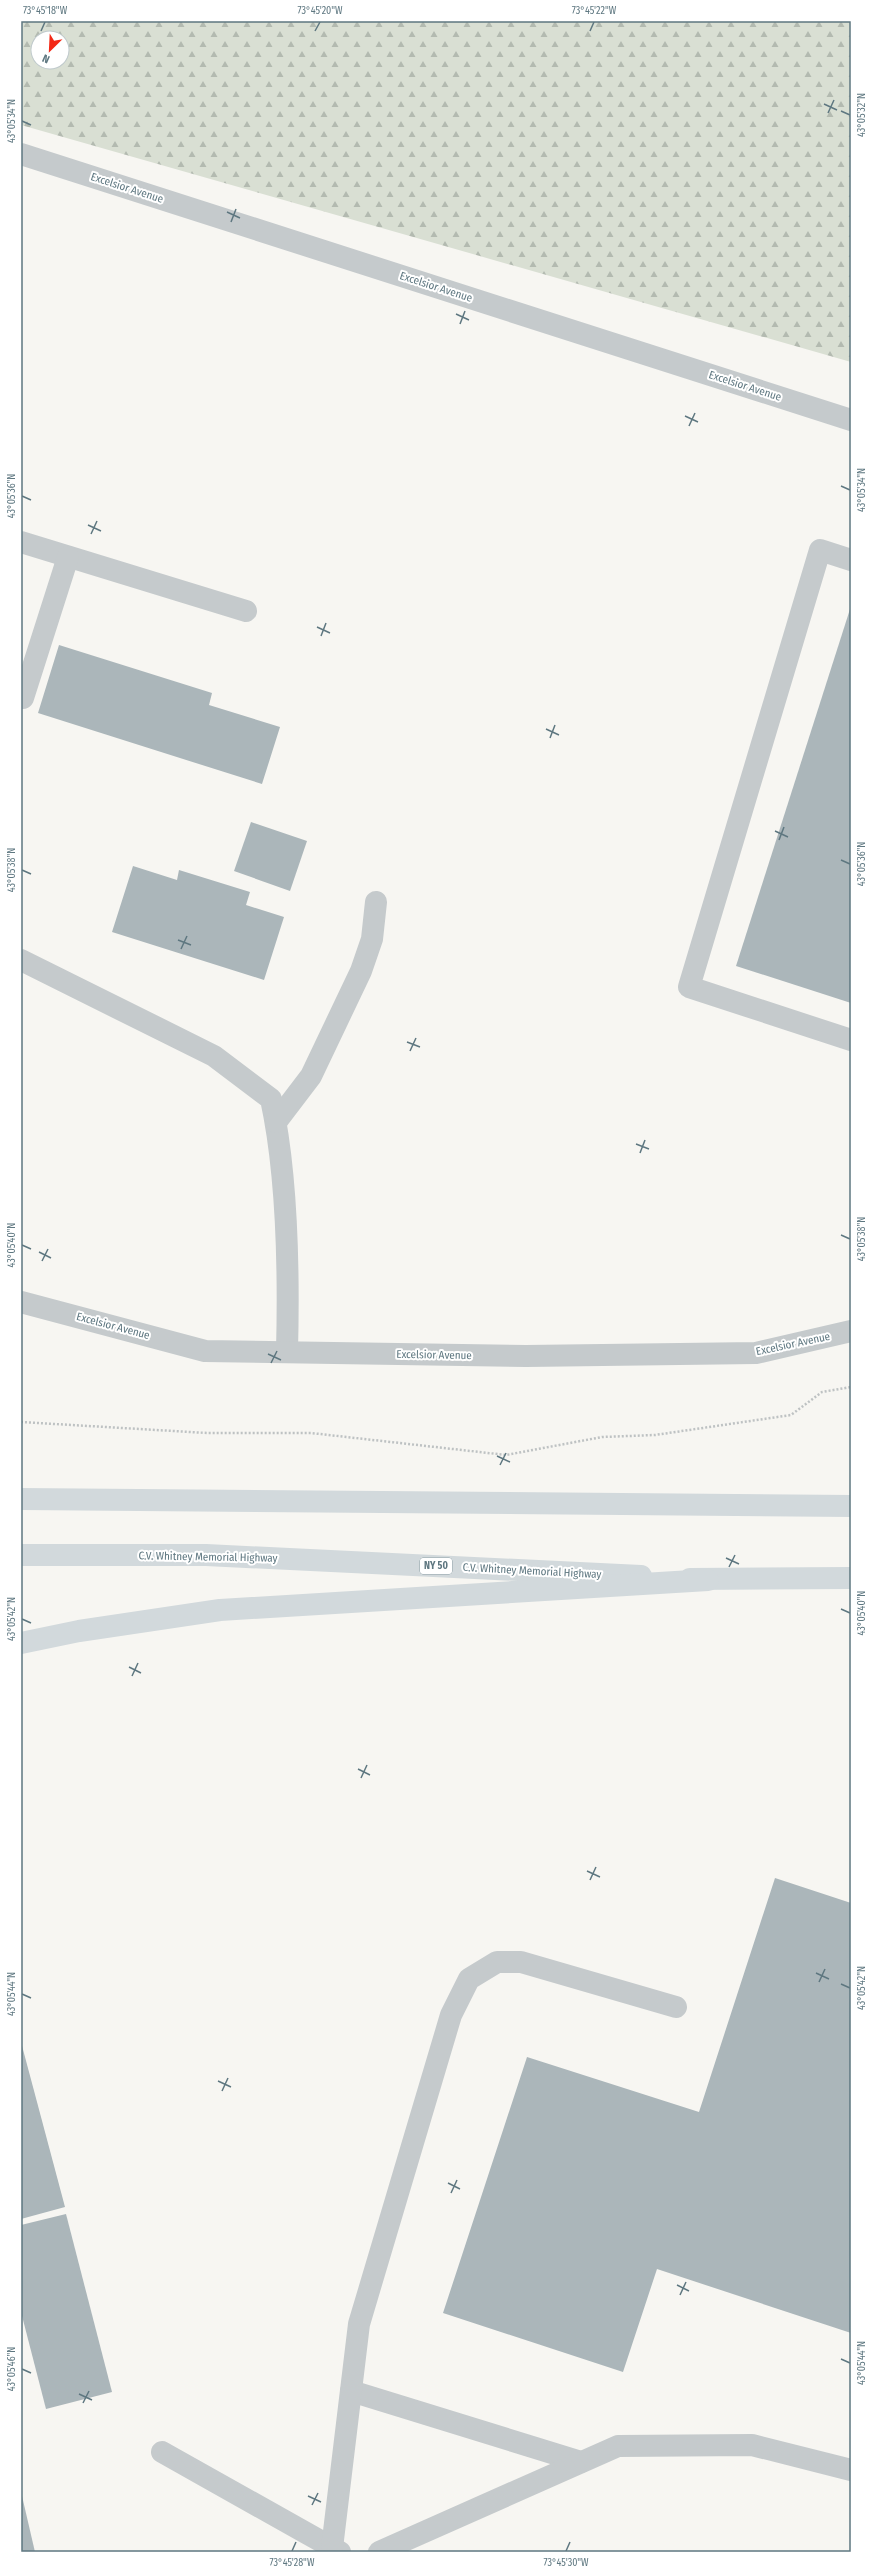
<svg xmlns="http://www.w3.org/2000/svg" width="872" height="2573" font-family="'Fira Sans Condensed',sans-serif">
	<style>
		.forest { fill: url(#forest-firs); fill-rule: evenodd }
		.building { fill: #abb6ba }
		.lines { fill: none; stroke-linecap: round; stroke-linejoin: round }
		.path { stroke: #bec2c3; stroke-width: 2.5; stroke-dasharray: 2 2; stroke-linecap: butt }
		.service { stroke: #c5cacc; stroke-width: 22 }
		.minor { stroke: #c5cacc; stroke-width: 22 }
		.trunk { stroke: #d2d9dc; stroke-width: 22 }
		.motorway { stroke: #d2d9dc; stroke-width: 22 }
		.ticks { fill: none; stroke: #5e7780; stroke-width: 1.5 }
		.labels { text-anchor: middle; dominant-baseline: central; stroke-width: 4; stroke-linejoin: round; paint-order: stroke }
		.shield { fill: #fff; stroke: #8ea0a6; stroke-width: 1 }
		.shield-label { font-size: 10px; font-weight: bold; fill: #5e7780 }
		.street-label { font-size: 11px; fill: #5e7780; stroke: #fff }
		.neatline { fill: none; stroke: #5e7780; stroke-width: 1.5 }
		.ticks-label { font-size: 10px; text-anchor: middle; fill: #5e7780 }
	</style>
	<defs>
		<pattern id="forest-firs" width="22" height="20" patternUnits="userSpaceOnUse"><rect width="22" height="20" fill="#d9dfd3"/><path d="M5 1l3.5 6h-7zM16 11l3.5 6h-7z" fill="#b3bab0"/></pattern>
	</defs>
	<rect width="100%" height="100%" fill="#f7f6f2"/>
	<path class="forest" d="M21,21H851V362L21,125ZM38,38H62V62H38Z"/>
	<g class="building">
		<path d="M851,606V1003L736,966Z"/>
		<path d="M59,645L212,693L209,705L280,727L262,784L38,713Z"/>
		<path d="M251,822L307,841L290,891L234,871Z"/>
		<path d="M133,866L177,880L179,870L250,892L246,905L284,917L264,980L112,932Z"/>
		<path d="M775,1878L851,1903V2333L657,2269L623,2372L443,2313L527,2057L699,2112Z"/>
		<path d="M21,2042L65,2207L21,2219Z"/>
		<path d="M66,2214L112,2392L46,2409L21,2312V2225Z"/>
		<path d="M22,2496L35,2552H21Z"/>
	</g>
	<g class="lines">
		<path class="path" d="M21,1422L207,1433H311L506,1455L602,1437L655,1435L791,1415L822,1392L851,1387"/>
		<g class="service">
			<path d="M21,542L246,611"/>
			<path d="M851,560L820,550L689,987L851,1040"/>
			<path d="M23,698L68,557"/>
			<path d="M21,960L214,1056L271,1099C288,1177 289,1272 287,1352"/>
			<path d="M276,1122L311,1076L361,971L372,939L376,902"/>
			<path d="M351,2391L581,2462"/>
			<path d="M162,2452L340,2552"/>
			<path d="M332,2548L359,2324L451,2015L469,1979L497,1962H521L676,2007"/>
			<path d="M379,2552L618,2446L752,2445L851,2470"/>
		</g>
		<g class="minor">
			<path d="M21,154L851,420"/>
			<path d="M21,1302L205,1351L526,1356L756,1353L851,1331"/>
		</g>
		<g class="trunk">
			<path d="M21,1499L851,1506"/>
			<path d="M21,1555H206L641,1576"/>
			<path d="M690,1579L851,1578"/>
		</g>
		<path class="motorway" d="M21,1643L79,1631L220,1610L708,1580"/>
	</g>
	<path class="ticks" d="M41,31L45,22M315,31L320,22M590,31L594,22M824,104L837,110M841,111L850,115M828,113L834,100M22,121L31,125M227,212L240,218M231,222L236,209M456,314L469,320M460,324L465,311M685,416L698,422M689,426L695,413M841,486L850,490M22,496L31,500M88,525L101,531M91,534L97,521M317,627L330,633M321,636L326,623M546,729L559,735M550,738L555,725M775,831L788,837M779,840L784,827M841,860L850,864M22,870L31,874M178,940L191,945M181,949L187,936M407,1042L420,1047M410,1051L416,1038M636,1144L649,1149M640,1153L645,1140M841,1235L850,1239M22,1245L31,1249M39,1252L51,1258M42,1261L48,1249M268,1354L281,1360M271,1363L277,1351M497,1456L510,1462M500,1465L506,1453M726,1558L739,1564M729,1567L735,1555M841,1609L850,1613M22,1619L31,1623M129,1667L141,1673M132,1676L138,1663M358,1769L370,1775M361,1778L367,1765M587,1871L600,1877M590,1880L596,1867M816,1973L829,1979M819,1982L825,1969M841,1984L850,1988M22,1994L31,1998M218,2081L231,2087M222,2091L228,2078M448,2183L460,2189M451,2193L457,2180M677,2285L689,2291M680,2295L686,2282M841,2359L850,2363M22,2369L31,2373M79,2394L92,2400M83,2403L89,2391M308,2496L321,2502M312,2505L318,2493M292,2551L296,2542M566,2551L570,2542"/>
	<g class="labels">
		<rect class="shield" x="420" y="1558" width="32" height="16" rx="3"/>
		<g class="shield-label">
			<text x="436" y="1566">NY 50</text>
		</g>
		<g class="street-label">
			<text transform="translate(127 188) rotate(18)">Excelsior Avenue</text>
			<text transform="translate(436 287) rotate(18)">Excelsior Avenue</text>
			<text transform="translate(745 386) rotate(18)">Excelsior Avenue</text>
			<text transform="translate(113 1326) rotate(15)">Excelsior Avenue</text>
			<text transform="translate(793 1344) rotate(-12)">Excelsior Avenue</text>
			<text transform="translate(434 1355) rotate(1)">Excelsior Avenue</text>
			<text transform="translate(208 1557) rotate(1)">C.V. Whitney Memorial Highway</text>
			<text transform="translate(532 1571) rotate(3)">C.V. Whitney Memorial Highway</text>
		</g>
	</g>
	<rect width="872" height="2573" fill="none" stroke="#ffffff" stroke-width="44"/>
	<g transform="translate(50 50) rotate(204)"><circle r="19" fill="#ffffff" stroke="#bfc9cc"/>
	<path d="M0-3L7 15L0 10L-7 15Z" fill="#f32816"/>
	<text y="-6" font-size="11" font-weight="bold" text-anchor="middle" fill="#5e7780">N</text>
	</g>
	<rect x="22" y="22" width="828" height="2529" class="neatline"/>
	<g class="ticks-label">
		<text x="45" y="14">73°45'18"W</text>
		<text x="320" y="14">73°45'20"W</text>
		<text x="594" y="14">73°45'22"W</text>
		<text transform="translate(861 115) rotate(-90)" y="4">43°05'32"N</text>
		<text transform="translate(11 121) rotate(-90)" y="4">43°05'34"N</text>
		<text transform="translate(861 490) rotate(-90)" y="4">43°05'34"N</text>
		<text transform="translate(11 496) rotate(-90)" y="4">43°05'36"N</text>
		<text transform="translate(861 864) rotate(-90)" y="4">43°05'36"N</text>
		<text transform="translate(11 870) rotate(-90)" y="4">43°05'38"N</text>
		<text transform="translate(861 1239) rotate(-90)" y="4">43°05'38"N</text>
		<text transform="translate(11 1245) rotate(-90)" y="4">43°05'40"N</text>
		<text transform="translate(861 1613) rotate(-90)" y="4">43°05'40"N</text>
		<text transform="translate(11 1619) rotate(-90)" y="4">43°05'42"N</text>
		<text transform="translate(861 1988) rotate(-90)" y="4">43°05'42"N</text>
		<text transform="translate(11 1994) rotate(-90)" y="4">43°05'44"N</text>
		<text transform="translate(861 2363) rotate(-90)" y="4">43°05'44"N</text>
		<text transform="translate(11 2369) rotate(-90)" y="4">43°05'46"N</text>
		<text x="292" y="2566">73°45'28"W</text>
		<text x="566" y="2566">73°45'30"W</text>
	</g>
</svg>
